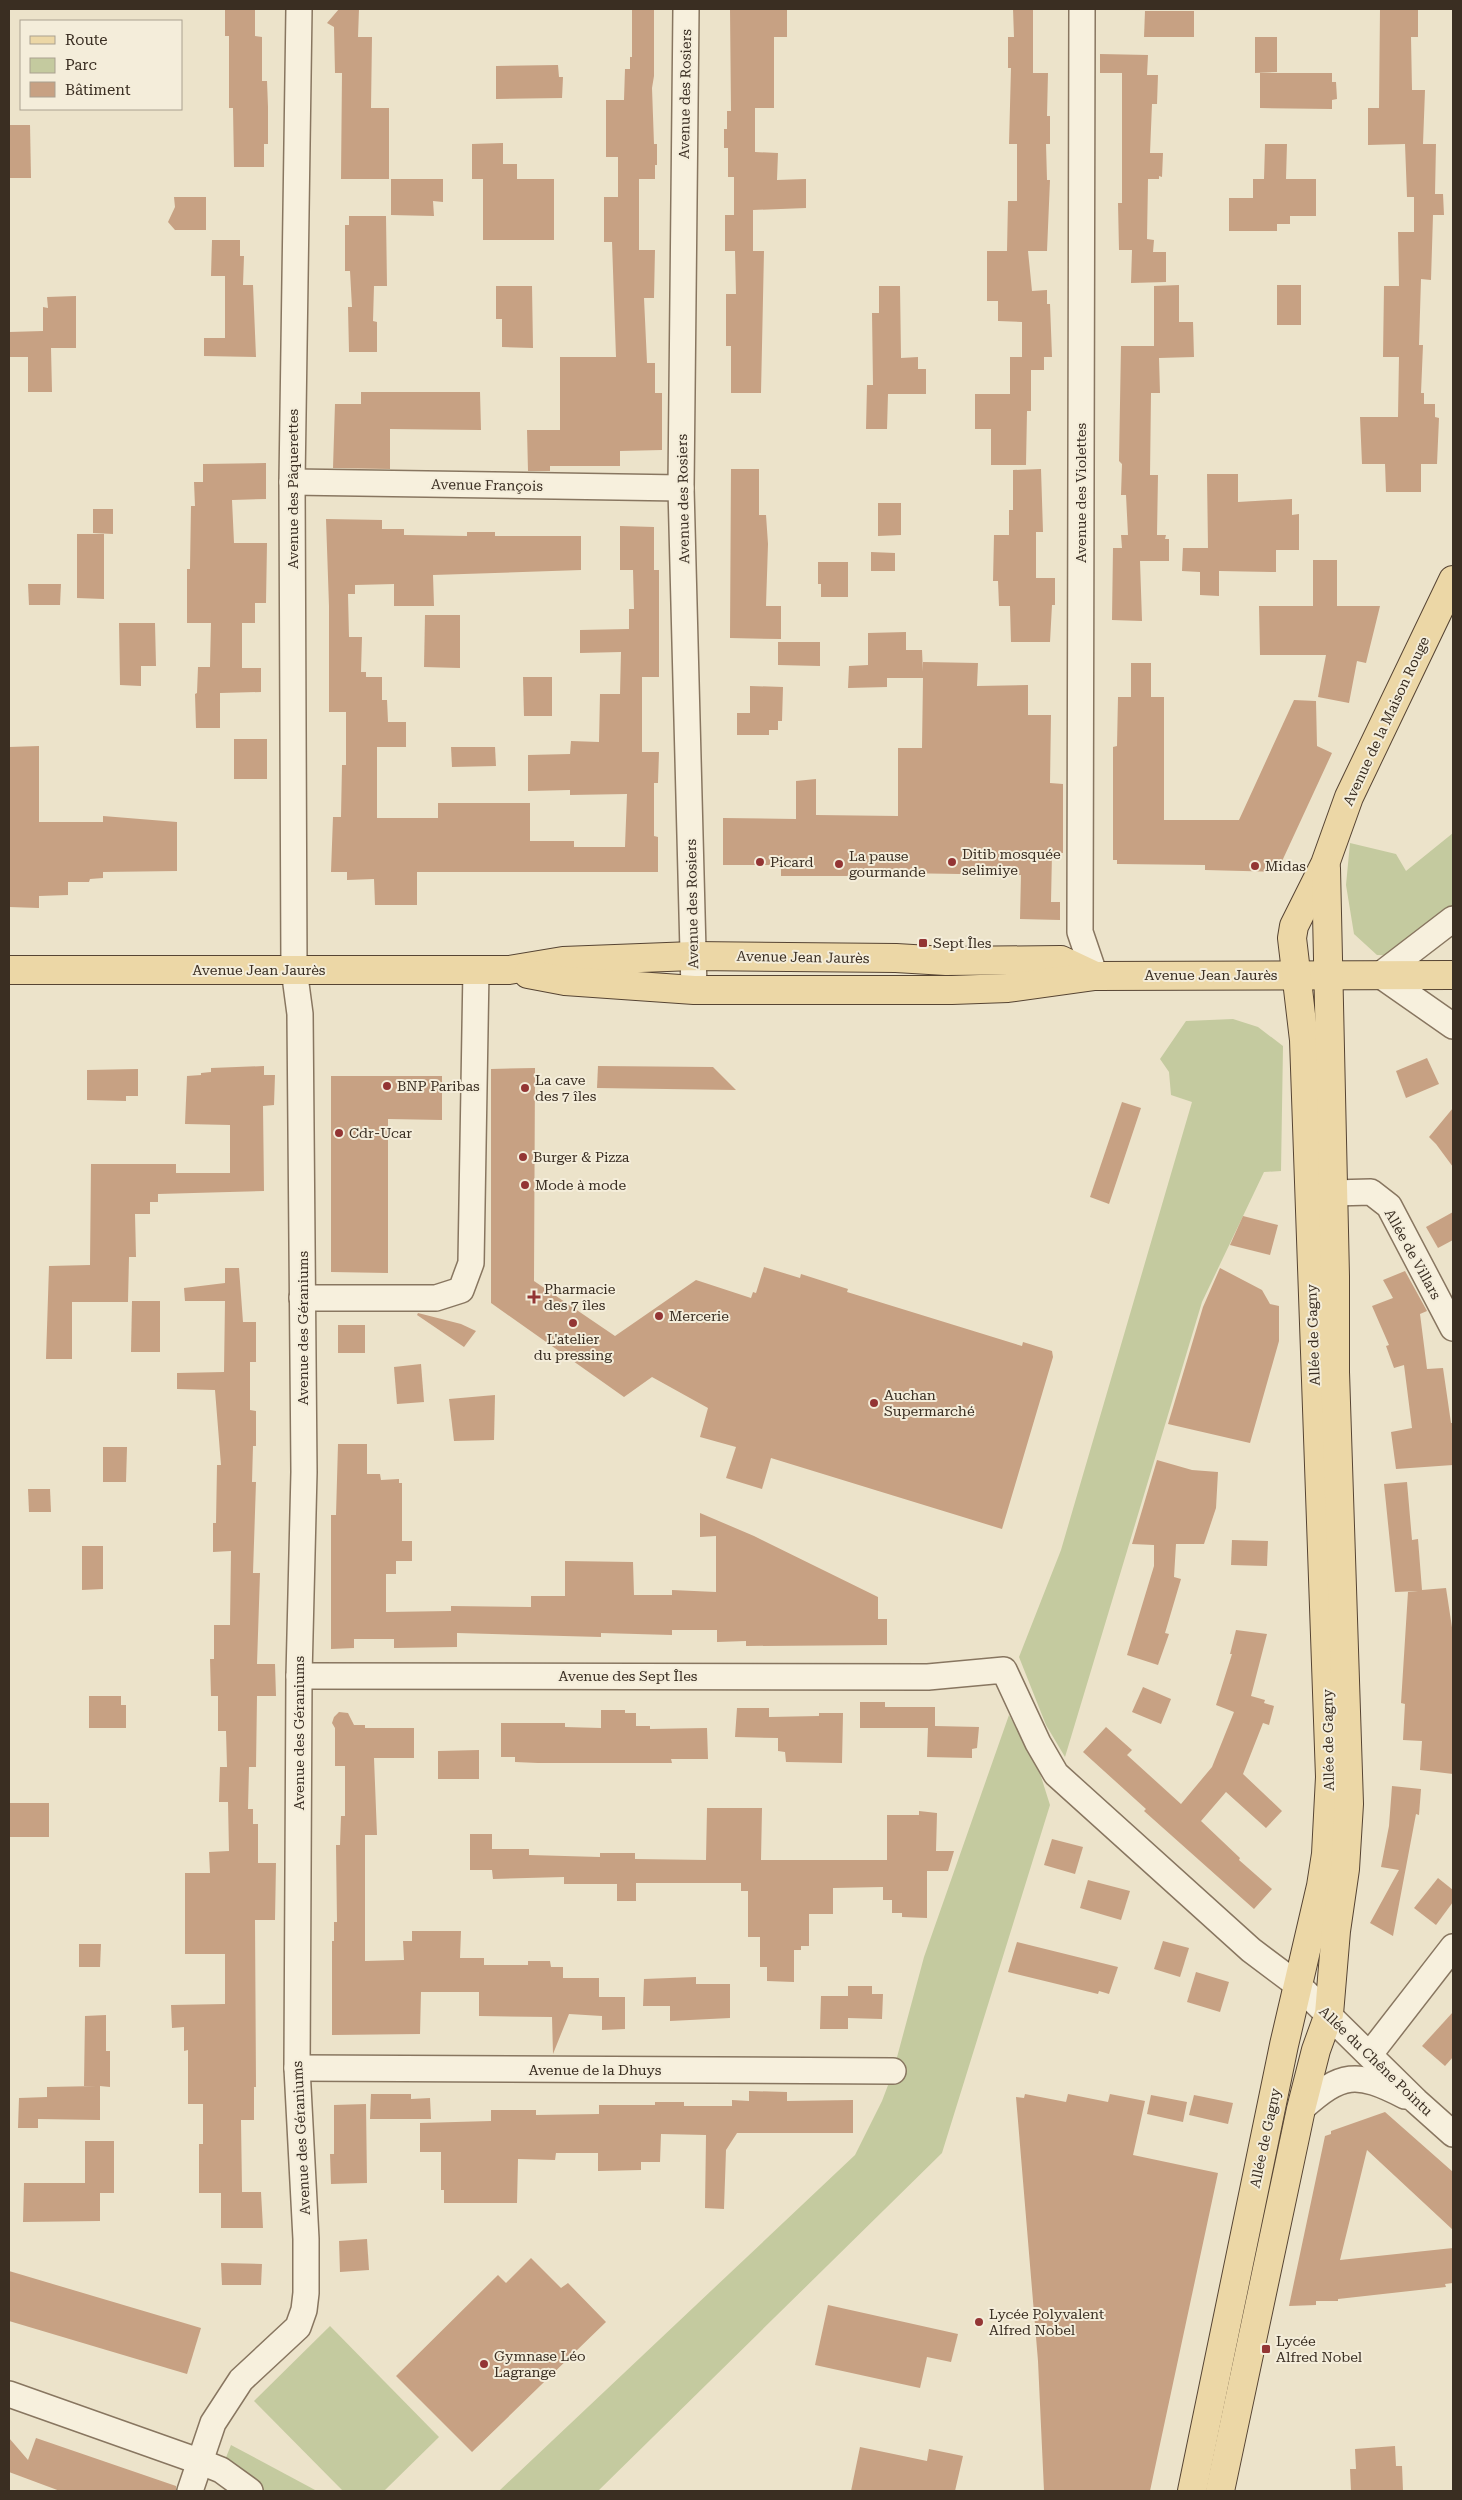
<svg xmlns="http://www.w3.org/2000/svg" width="1462" height="2500" font-family="'Roboto Serif',serif">
	<style>
		.green { fill: #c4ca9f }
		.building { fill: #c7a183 }
		.lines { fill: none; stroke-linecap: round; stroke-linejoin: round }
		.minor-casing { stroke: #887660; stroke-width: 28 }
		.major-casing { stroke: #564433; stroke-width: 30 }
		.minor { stroke: #f7f0dd; stroke-width: 25 }
		.major { stroke: #ecd7a6; stroke-width: 28 }
		.poi-dot { fill: #933534; stroke: #f4edda; stroke-width: 2 }
		.labels { text-anchor: middle; dominant-baseline: central; stroke-width: 4; stroke-linejoin: round; paint-order: stroke }
		.street-label { font-size: 14px; fill: #3a2e22; stroke: #f4edda }
		.poi-label { font-size: 14px; fill: #3a2e22; stroke: #f4edda; text-anchor: start }
	</style>
	<rect width="100%" height="100%" fill="#ece3ca"/>
	<g class="green">
		<path d="M1453,833V919L1406,956L1377,955L1354,934L1346,885L1350,843L1396,854L1406,871Z"/>
		<path d="M1233,1019L1258,1027L1283,1046L1281,1171L1264,1172L1202,1302L1065,1757L1046,1725L1019,1657L1061,1550L1192,1102L1171,1095L1169,1072L1160,1059L1186,1021Z"/>
		<path d="M1009,1715L1038,1767L1050,1805L942,2153L598,2491H499L855,2155L882,2101L893,2072L924,1957Z"/>
		<path d="M330,2326L439,2437L384,2491H343L254,2401Z"/>
		<path d="M231,2445L317,2491H250L221,2470Z"/>
	</g>
	<g class="building">
		<path d="M225,9H255V36L262,37V81H267L268,107V144H264V167H234L233,108H229V36H225Z"/>
		<path d="M339,9H359L358,37H372L371,108H389V179H341L342,73H335L334,27L327,23Z"/>
		<path d="M632,9H654V76L652,88L654,144H657V165H655V179H639V250H655L654,298H644L647,363H655V393H662V450L620,451V466H550V471H528L527,430H560V357H616L612,242H604V197H618V157H606V100H624L625,69H630V57H632Z"/>
		<path d="M730,9H787V37H774V108H755V152L778,153L777,180L806,179V208L753,210V251H764L761,393H731V346H726V294H736L735,251H725V215H734V177H728V148H724V129H727V111H731Z"/>
		<path d="M1013,9H1033V73H1048L1047,116H1050V144H1046L1047,180H1050L1047,251H1028L1032,291L1047,290V304H1050L1052,357H1044V370H1031V411H1027L1026,465H991V429H975V394H1010V357H1022V322L998,321V301H987V251H1007L1008,201H1017V144H1009L1011,68H1008V37H1014Z"/>
		<path d="M1380,9H1418V37H1411L1412,90H1425L1423,144H1436L1435,194H1443L1444,215H1433L1431,280L1421,279L1419,345H1423L1421,393H1424V404H1435V417L1439,418L1437,464H1421V492H1386L1385,464H1362L1360,417H1398L1399,357H1383L1384,286H1399L1398,232H1414V197H1407L1405,144L1368,145V108H1379Z"/>
		<path d="M1145,11H1194V37H1144Z"/>
		<path d="M1255,37H1277V72L1255,73Z"/>
		<path d="M1100,54L1148,55L1147,75H1158L1157,104H1152L1150,153H1163L1162,177L1159,176V179H1148L1147,239L1154,240L1153,252H1166V282L1131,283L1132,250H1119L1118,203H1122V73H1100Z"/>
		<path d="M558,65L559,77H563L562,98L496,99V66Z"/>
		<path d="M1260,73H1332V82H1336L1337,99L1332,100V109L1260,108Z"/>
		<path d="M9,125H30L31,178H9Z"/>
		<path d="M503,143V164H517V179H554V240H483V179H472V144Z"/>
		<path d="M1265,144H1287L1286,179H1316V216H1290V224H1277V231H1229V198H1253V179H1264Z"/>
		<path d="M391,179H443V202L433,201L434,216L391,215Z"/>
		<path d="M174,197H206V230H175L168,222L175,207Z"/>
		<path d="M349,216H386L387,286H374L373,321L377,322V352H349L348,307H352L350,271H345V225H349Z"/>
		<path d="M212,240H240V256H244L243,285H253L256,357L204,356V338H225V276H211Z"/>
		<path d="M1179,285V322H1193L1194,357L1159,358L1160,393H1151L1150,475H1158L1157,535H1166L1165,539H1169V561H1140L1142,621L1112,620L1113,548H1122L1121,535H1128L1126,495H1121L1122,464L1119,461L1121,346H1154V286Z"/>
		<rect x="1277" y="285" width="24" height="40"/>
		<path d="M496,286H532L533,348L502,347V319H496Z"/>
		<path d="M879,286H900L901,358L918,357V369H926V394H888L887,429H866L867,385H873L872,313H879Z"/>
		<path d="M76,296V348H51L52,392H28V357H9V332L43,331V307L48,308L47,297Z"/>
		<path d="M361,392H480L481,430L390,429V469L333,468L335,404H361Z"/>
		<path d="M266,463V499L232,500L234,543H267L266,603H255V623H242V668H261V692L220,693V728H196L195,694L197,693L198,667H210L211,623H187V569H190L191,506H195L194,482H203V464Z"/>
		<path d="M731,469H759V515H766L768,544L766,606H781V639L730,638Z"/>
		<path d="M1041,469L1043,532H1036V578H1055V605H1052L1050,642H1011L1010,606H999L998,581H993L994,535H1009V510H1013V470Z"/>
		<path d="M1207,474H1238V502L1292,499V515L1299,514V550H1276V572L1219,571V596L1200,595V572L1182,571L1183,548H1208Z"/>
		<path d="M878,503H901V535L878,536Z"/>
		<path d="M93,509H113V534L93,533Z"/>
		<path d="M326,519L382,520V529H404V535L467,536V532H495V536H581V570L433,575L434,606H394V584L355,585V594H348L349,637H362L361,672H366V677H382V700H387L388,722H406V747H377V818H438V803H530V841H574V847H625L627,794L570,795V790L528,791V755L570,754L571,741L599,742L600,694H620L621,652L580,653V630L629,629V609H634L633,570H620V526L654,527V570H659V677H642V752H659L658,783H654V836L658,837V872H417V905H375L374,879L347,880V872H331L333,817H341L342,765H346V712H329V606Z"/>
		<path d="M77,534H104V599L77,598Z"/>
		<path d="M871,552L895,553V571H871Z"/>
		<path d="M1313,560H1337V606H1380L1366,663L1357,661L1349,703L1318,697L1326,655H1260L1259,606H1313Z"/>
		<path d="M818,562H848V597H821V584H818Z"/>
		<path d="M28,584H61L60,605H29Z"/>
		<path d="M425,615H460V668L424,667Z"/>
		<path d="M119,623H155L156,666H141V686L120,685Z"/>
		<path d="M906,632V650H922L923,672V662L978,663L977,686L1028,685V715H1051L1050,783L1063,784V853H1052L1051,902H1060V920L1020,919L1021,875L899,873L858,876H781V865H723V818L796,819V781L816,779V815L898,816V748H922L923,678H887V687L848,688L849,666L868,665V633Z"/>
		<path d="M778,642H820V666L778,665Z"/>
		<path d="M1131,663H1151V697H1164V820H1239L1294,700L1316,701L1317,746L1332,753L1277,872L1205,870V865L1117,864V860H1113V747L1117,746L1118,697H1131Z"/>
		<path d="M523,677H552V716H524Z"/>
		<path d="M750,686L783,687L782,721H778V730H769V735H737V713H750Z"/>
		<rect x="234" y="739" width="33" height="40"/>
		<path d="M39,746V822H103V816L177,822V871L103,872V878L90,879L89,882H68V895L39,896V908L9,907V747Z"/>
		<path d="M451,747H495L496,766L452,767Z"/>
		<path d="M1427,1058L1439,1084L1406,1098L1396,1071Z"/>
		<path d="M264,1066V1075H275L274,1105L263,1106L264,1191L158,1194V1202H150V1214H135L136,1257H129L128,1302H72V1359H46L49,1266L90,1265L91,1164H176V1173H230V1125L185,1124L187,1076L201,1075V1073L211,1072V1068Z"/>
		<path d="M598,1066L713,1067L736,1090L597,1088Z"/>
		<path d="M535,1068L534,1281L615,1336L696,1280L751,1298L753,1292L756,1293L764,1267L800,1278L801,1274L848,1289L847,1292L1022,1346L1023,1342L1052,1351L1053,1357L1002,1529L771,1458L762,1489L726,1478L736,1447L700,1437L708,1408L652,1377L624,1397L491,1303V1069Z"/>
		<path d="M138,1069V1096H126V1101L87,1100V1070Z"/>
		<path d="M331,1076H442V1120L388,1119V1273L331,1272Z"/>
		<path d="M1122,1102L1141,1108L1109,1204L1090,1197Z"/>
		<path d="M1453,1108V1167L1436,1144L1429,1137Z"/>
		<path d="M1453,1212V1240L1438,1248L1426,1227Z"/>
		<path d="M1243,1216L1278,1225L1270,1255L1230,1245Z"/>
		<path d="M225,1268H239L243,1322H256V1362H250V1410L256,1411V1446H253L252,1482H256L253,1573H260L257,1664H275L276,1696H257L256,1767H249L248,1809H253V1824H258V1863H276L275,1920H255L256,2087H254V2120H241L242,2192H261L263,2228H221V2193H199V2144H203V2104H188V2050L184,2051V2027L172,2028L171,2005L225,2004V1954H185V1873H210L209,1852L229,1851L228,1802H219L220,1767H227L226,1731H218V1696H211L210,1659H214V1625H230L231,1551L213,1552V1523H216L217,1465H221L215,1390L177,1389V1373L224,1372L225,1301H185L184,1288L225,1283Z"/>
		<path d="M1220,1268L1262,1290L1270,1304L1279,1306V1341L1250,1443L1168,1424L1203,1307Z"/>
		<path d="M1405,1271L1427,1311L1420,1314L1427,1369L1443,1368L1451,1423H1453V1465L1396,1469L1391,1432L1412,1428L1404,1365L1394,1368L1386,1346L1389,1345L1372,1306L1393,1298L1383,1280Z"/>
		<path d="M132,1301H160V1352H131Z"/>
		<path d="M418,1313L461,1324L476,1331L464,1347L417,1315Z"/>
		<rect x="338" y="1325" width="27" height="28"/>
		<path d="M421,1364L424,1402L397,1404L394,1367Z"/>
		<path d="M495,1395L494,1440L454,1441L449,1399Z"/>
		<path d="M338,1444H367V1474H380L381,1480L399,1479V1483H402V1541H412V1561H396V1574H386V1612L451,1611V1606L531,1607V1596H565V1561L633,1562L634,1595H672V1590L716,1592V1536L700,1537V1513L754,1536L878,1597V1619H887V1645L746,1646V1641L717,1642V1630H672V1635L601,1633V1637L457,1633V1647L394,1648V1639H354V1648L331,1649V1515H336Z"/>
		<path d="M103,1447H127L126,1482H103Z"/>
		<path d="M1157,1460L1192,1470L1218,1472L1216,1508L1204,1544H1176L1174,1577L1181,1579L1165,1633L1169,1634L1158,1665L1127,1655L1154,1566V1545L1132,1544Z"/>
		<path d="M1407,1482L1412,1540L1418,1539L1422,1590L1446,1588L1453,1634V1774L1420,1770L1422,1741L1403,1740L1405,1704L1401,1703L1408,1592L1418,1591L1395,1592L1384,1484Z"/>
		<path d="M28,1489H50L51,1512H29Z"/>
		<path d="M1232,1540L1268,1541L1267,1566L1231,1565Z"/>
		<path d="M82,1546H103V1589L82,1590Z"/>
		<path d="M1236,1630L1267,1634L1251,1696L1265,1700L1264,1703L1274,1706L1269,1725L1263,1723L1243,1774L1282,1811L1266,1828L1226,1792L1201,1821L1240,1858L1239,1860L1272,1889L1254,1909L1144,1811L1146,1809L1083,1752L1106,1727L1132,1750L1127,1755L1181,1804L1212,1767L1234,1712L1216,1705L1232,1654H1230Z"/>
		<path d="M1143,1687L1171,1699L1161,1724L1132,1712Z"/>
		<path d="M89,1696H121V1705H126V1728H89Z"/>
		<path d="M860,1702H885V1707H935V1726L979,1727L977,1748L972,1749V1758L927,1757L928,1728H860Z"/>
		<path d="M737,1708H769V1717L819,1716V1713H843L842,1763L786,1762L785,1752L778,1751V1738L735,1737Z"/>
		<path d="M601,1710H625V1713H636V1726H650V1729L707,1728L708,1759H671L672,1763H538L515,1762V1757H501V1723H565V1727L601,1728Z"/>
		<path d="M339,1712L348,1713L354,1725H365V1728H414V1758H374L377,1835H365V1961L404,1960L403,1941H412V1931H461L460,1958H484V1965H528V1961H550L551,1967H563V1978H599V1997H625V2029L602,2030V2016L569,2014L553,2054L552,2017L479,2016V1992H421L420,2034L332,2035V1941H334V1922H337L336,1845H340L341,1816H345V1766H335V1728L332,1723L334,1717Z"/>
		<path d="M479,1750V1779H438V1751Z"/>
		<path d="M1392,1786L1421,1789L1419,1815L1416,1814L1393,1936L1370,1923L1399,1870L1381,1867L1389,1826Z"/>
		<rect x="10" y="1803" width="39" height="34"/>
		<path d="M707,1808H762L761,1860H887V1815H919V1811L937,1813L936,1851H954L948,1871H927V1918L902,1917V1913H892V1900H883V1887L833,1888V1914H809V1946H801V1950H794V1982L767,1981V1967H760V1937H748V1891H741V1883H636V1901H617V1884H564V1877L493,1879L492,1870H470V1834H492V1849H529V1855L600,1857V1853H635V1859L706,1860Z"/>
		<path d="M1052,1839L1083,1847L1075,1874L1044,1865Z"/>
		<path d="M1438,1878L1453,1890V1902L1436,1925L1414,1908Z"/>
		<path d="M1088,1880L1130,1891L1121,1920L1080,1908Z"/>
		<path d="M1163,1941L1189,1948L1180,1977L1154,1969Z"/>
		<path d="M1017,1942L1118,1967L1109,1994L1099,1991L1098,1994L1008,1972Z"/>
		<path d="M79,1944H101L100,1967H79Z"/>
		<path d="M1196,1972L1229,1982L1220,2012L1187,2002Z"/>
		<path d="M696,1977V1984H730V2018L670,2021V2006H643L644,1979Z"/>
		<path d="M848,1986H872V1994H883L882,2019L848,2018V2029H820L821,1996H848Z"/>
		<path d="M1453,2012V2057L1445,2066L1422,2046Z"/>
		<path d="M106,2015V2051H110V2087L100,2086V2120L38,2119V2128H18L19,2098L47,2097V2087L97,2086H84L85,2016Z"/>
		<path d="M749,2091L787,2092V2101L853,2100V2133H737L726,2150L724,2209L705,2208L706,2135L661,2134L660,2162H641V2170L598,2171V2153H556L555,2160L518,2159L517,2203H444V2190H441V2152H420V2123L491,2121V2110H536V2115L599,2114V2105H655V2102H684V2106H732V2100L749,2101Z"/>
		<path d="M371,2094H411V2099L430,2098L431,2119H370Z"/>
		<path d="M1025,2094L1066,2102L1068,2094L1108,2102L1110,2094L1145,2101L1133,2155L1218,2173L1150,2491H1044L1038,2361L1016,2097L1024,2098Z"/>
		<path d="M1151,2095L1187,2102L1183,2122L1147,2114Z"/>
		<path d="M1194,2095L1233,2103L1228,2124L1189,2115Z"/>
		<path d="M366,2104L367,2183L331,2184L330,2154H334V2105Z"/>
		<path d="M1385,2112L1453,2172V2230L1367,2150L1340,2260L1453,2248V2283L1445,2284L1446,2287L1338,2299V2301H1316V2305L1289,2306L1325,2136L1331,2134V2131Z"/>
		<path d="M85,2141H114V2193H100V2221L23,2222L24,2183H85Z"/>
		<path d="M367,2239L369,2270L340,2272L339,2241Z"/>
		<path d="M531,2258L561,2288L568,2283L606,2322L472,2452L396,2376L498,2275L506,2283Z"/>
		<path d="M221,2263L262,2264L261,2285H222Z"/>
		<path d="M9,2271L201,2328L187,2374L9,2321Z"/>
		<path d="M828,2305L958,2334L951,2362L927,2357L920,2388L815,2365Z"/>
		<path d="M9,2438L28,2460L36,2438L176,2486V2491H60L9,2472Z"/>
		<path d="M1395,2446L1396,2466H1402L1403,2491H1351L1350,2469H1356L1355,2449Z"/>
		<path d="M860,2447L927,2461L929,2449L963,2456L955,2491H851Z"/>
	</g>
	<g class="lines">
		<g class="minor-casing">
			<g id="minor">
				<path d="M686,9L681,488L694,990"/>
				<path d="M1082,9L1080,932L1095,976"/>
				<path d="M292,482L681,488"/>
				<path d="M1453,919L1380,975L1453,1026"/>
				<path d="M1333,1193L1371,1192L1389,1206L1453,1328"/>
				<path d="M302,1298H436L461,1290L471,1263L476,970"/>
				<path d="M299,1676L928,1677L1004,1670L1038,1743L1056,1774L1251,1950L1299,1986L1416,2101L1453,2134"/>
				<path d="M1370,2054L1453,1947"/>
				<path d="M297,2068L893,2071"/>
				<path d="M1301,2109C1342,2072 1356,2071 1405,2096"/>
				<path d="M9,2394L201,2462L221,2470L250,2491"/>
				<path d="M190,2491L213,2423L241,2380L298,2327L304,2310L306,2293V2239L297,2068L299,1676L304,1472L300,1014L294,969L292,482L299,9"/>
			</g>
		</g>
		<g class="major-casing">
			<g id="major">
				<path d="M9,970H509L563,961L693,956L896,958L946,961L1061,960L1095,976"/>
				<path d="M528,974L565,981L694,990H952L1008,988L1095,976L1453,975"/>
				<path d="M1192,2491L1284,2045L1321,1886L1326,1854L1330,1777L1304,1040L1292,938L1294,926L1325,864L1349,797L1453,580"/>
				<path d="M1220,2491L1301,2109L1316,2050L1329,2014L1336,1931L1345,1869L1349,1804L1335,1372V1276L1326,868"/>
			</g>
		</g>
		<use href="#minor" class="minor"/>
		<use href="#major" class="major"/>
	</g>
	<g class="poi-dot">
		<circle cx="760" cy="862" r="5"/>
		<circle cx="952" cy="862" r="5"/>
		<circle cx="839" cy="864" r="5"/>
		<circle cx="1255" cy="866" r="5"/>
		<rect x="918" y="938" width="10" height="10" rx="2.5"/>
		<circle cx="387" cy="1086" r="5"/>
		<circle cx="525" cy="1088" r="5"/>
		<circle cx="339" cy="1133" r="5"/>
		<circle cx="523" cy="1157" r="5"/>
		<circle cx="525" cy="1185" r="5"/>
		<path d="M531.5 1289.5h5v5h5v5h-5v5h-5v-5h-5v-5h5z"/>
		<circle cx="659" cy="1316" r="5"/>
		<circle cx="573" cy="1323" r="5"/>
		<circle cx="874" cy="1403" r="5"/>
		<circle cx="979" cy="2322" r="5"/>
		<rect x="1261" y="2344" width="10" height="10" rx="2.5"/>
		<circle cx="484" cy="2364" r="5"/>
	</g>
	<g class="labels">
		<g class="street-label">
			<text transform="translate(685 94) rotate(-89)">Avenue des Rosiers</text>
			<text transform="translate(487 485) rotate(1)">Avenue François</text>
			<text transform="translate(293 489) rotate(-90)">Avenue des Pâquerettes</text>
			<text transform="translate(1081 493) rotate(-90)">Avenue des Violettes</text>
			<text transform="translate(683 499) rotate(-91)">Avenue des Rosiers</text>
			<text transform="translate(1386 721) rotate(-65)">Avenue de la Maison Rouge</text>
			<text transform="translate(692 904) rotate(-91)">Avenue des Rosiers</text>
			<text transform="translate(803 957) rotate(1)">Avenue Jean Jaurès</text>
			<text x="259" y="970">Avenue Jean Jaurès</text>
			<text x="1211" y="975">Avenue Jean Jaurès</text>
			<text transform="translate(1413 1254) rotate(61)">Allée de Villars</text>
			<text transform="translate(303 1328) rotate(-90)">Avenue des Géraniums</text>
			<text transform="translate(1313 1335) rotate(-92)">Allée de Gagny</text>
			<text x="628" y="1676">Avenue des Sept Îles</text>
			<text transform="translate(299 1733) rotate(-90)">Avenue des Géraniums</text>
			<text transform="translate(1328 1740) rotate(-91)">Allée de Gagny</text>
			<text transform="translate(1376 2061) rotate(44)">Allée du Chêne Pointu</text>
			<text x="595" y="2070">Avenue de la Dhuys</text>
			<text transform="translate(301 2138) rotate(-93)">Avenue des Géraniums</text>
			<text transform="translate(1265 2138) rotate(-78)">Allée de Gagny</text>
		</g>
		<g class="poi-label">
			<text x="962" y="854">Ditib mosquée<tspan x="962" dy="16">selimiye</tspan></text>
			<text x="849" y="856">La pause<tspan x="849" dy="16">gourmande</tspan></text>
			<text x="770" y="862">Picard</text>
			<text x="1265" y="866">Midas</text>
			<text x="933" y="943">Sept Îles</text>
			<text x="535" y="1080">La cave<tspan x="535" dy="16">des 7 îles</tspan></text>
			<text x="397" y="1086">BNP Paribas</text>
			<text x="349" y="1133">Cdr-Ucar</text>
			<text x="533" y="1157">Burger &amp; Pizza</text>
			<text x="535" y="1185">Mode à mode</text>
			<text x="544" y="1289">Pharmacie<tspan x="544" dy="16">des 7 îles</tspan></text>
			<text x="669" y="1316">Mercerie</text>
			<text x="573" y="1339" text-anchor="middle">L'atelier<tspan x="573" dy="16">du pressing</tspan></text>
			<text x="884" y="1395">Auchan<tspan x="884" dy="16">Supermarché</tspan></text>
			<text x="989" y="2314">Lycée Polyvalent<tspan x="989" dy="16">Alfred Nobel</tspan></text>
			<text x="1276" y="2341">Lycée<tspan x="1276" dy="16">Alfred Nobel</tspan></text>
			<text x="494" y="2356">Gymnase Léo<tspan x="494" dy="16">Lagrange</tspan></text>
		</g>
	</g>
	<rect width="1462" height="2500" fill="none" stroke="#3a2e22" stroke-width="20"/>
	<rect x="20" y="20" width="162" height="90" fill="#f4edda" stroke="#aaa190"/>
	<rect x="30" y="36" width="25" height="8" fill="#ecd7a6" stroke="#aaa190"/>
	<text x="65" y="45" font-size="15" fill="#3a2e22">Route</text>
	<rect x="30" y="58" width="25" height="15" fill="#c4ca9f" stroke="#aaa190"/>
	<text x="65" y="70" font-size="15" fill="#3a2e22">Parc</text>
	<rect x="30" y="82" width="25" height="15" fill="#c7a183" stroke="#aaa190"/>
	<text x="65" y="95" font-size="15" fill="#3a2e22">Bâtiment</text>
</svg>
